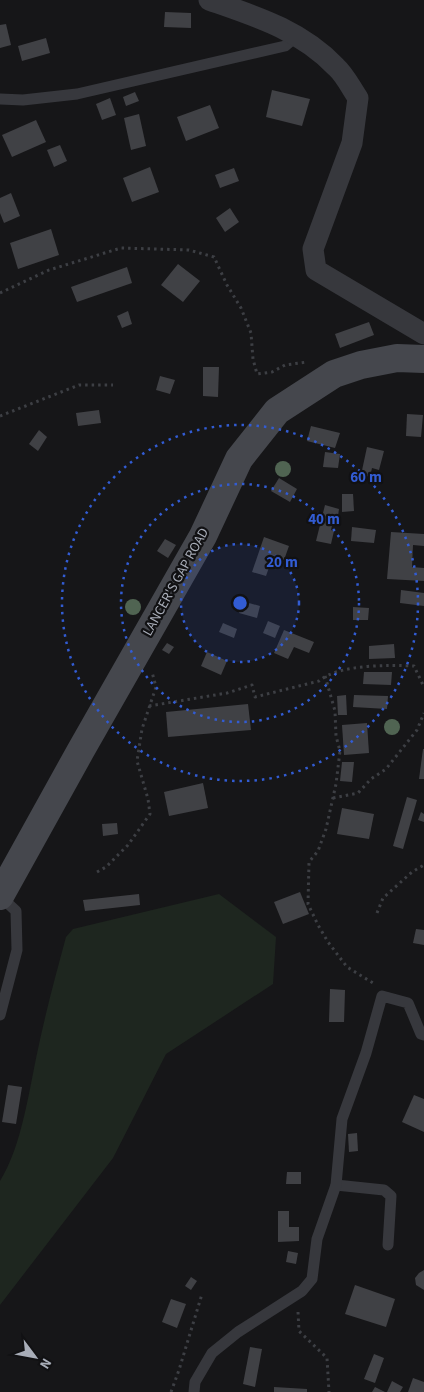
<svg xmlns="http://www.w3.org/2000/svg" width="424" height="1392" font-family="'Source Sans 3',sans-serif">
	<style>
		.green { fill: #1e261f }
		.building { fill: #404145 }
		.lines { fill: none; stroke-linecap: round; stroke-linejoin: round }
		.path { stroke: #3d3f44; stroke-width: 3; stroke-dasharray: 2.5 4; stroke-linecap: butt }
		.service { stroke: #37383d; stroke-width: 11 }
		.minor { stroke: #37383d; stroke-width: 21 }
		.secondary { stroke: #45474d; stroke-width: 28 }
		.tree { fill: #506452 }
		.ring { fill: none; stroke: #325cd3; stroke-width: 2.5; stroke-dasharray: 2.5 5 }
		.labels { text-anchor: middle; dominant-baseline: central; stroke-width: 4.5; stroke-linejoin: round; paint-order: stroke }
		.street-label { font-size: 14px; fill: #a8adb8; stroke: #111113 }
		.centre { fill: #325cd3; stroke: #111113; stroke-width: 2.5 }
		.ring-label { font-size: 15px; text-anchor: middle; font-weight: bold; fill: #325cd3; stroke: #111113; stroke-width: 4.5; stroke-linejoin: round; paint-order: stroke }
	</style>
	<rect width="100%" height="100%" fill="#161618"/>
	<path class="green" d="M219,894L276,937L273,984L166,1054L113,1158L0,1305V1181C22,1146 29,1090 38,1049C46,1011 56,974 66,937L73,929Z"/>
	<g class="building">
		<path d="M165,12L191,13V28L164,27Z"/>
		<path d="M6,24L11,45L0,48V25Z"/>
		<path d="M46,38L50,53L22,61L18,46Z"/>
		<path d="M272,90L310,99L302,126L266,117Z"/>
		<path d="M135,92L139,101L126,106L123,97Z"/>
		<path d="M110,98L116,115L102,120L96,104Z"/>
		<path d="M210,105L219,128L186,141L177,117Z"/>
		<path d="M139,114L146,146L131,150L124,118Z"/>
		<path d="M36,120L46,142L12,157L2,135Z"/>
		<path d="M60,145L67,161L54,167L47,150Z"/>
		<path d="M150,167L159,192L132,202L123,178Z"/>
		<path d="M234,168L239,181L220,188L215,175Z"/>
		<path d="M11,193L20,216L4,223L0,213V198Z"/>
		<path d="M230,208L239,222L225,232L216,218Z"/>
		<path d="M51,229L59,255L18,269L10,243Z"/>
		<path d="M178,264L200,281L183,302L161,285Z"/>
		<path d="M127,267L132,283L77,302L71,287Z"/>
		<path d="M128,311L132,324L122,328L117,316Z"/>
		<path d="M369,322L374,335L340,348L335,334Z"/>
		<path d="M203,367H219L218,397L203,396Z"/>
		<path d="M160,376L175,380L170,394L156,390Z"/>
		<path d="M99,410L101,423L78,426L76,413Z"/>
		<path d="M407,414L423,415L421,437L406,436Z"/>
		<path d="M311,426L340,433L335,448L307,441Z"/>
		<path d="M39,430L47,437L38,451L29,444Z"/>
		<path d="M367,447L384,451L379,470L372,468L370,477L361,475Z"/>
		<path d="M325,452L340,454L338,468L323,467Z"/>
		<path d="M279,478L297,489L290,502L271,491Z"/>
		<path d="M342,494H353L354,511L342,512Z"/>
		<path d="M325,505L339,509L338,516H334L331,530L334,531L331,544L316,541Z"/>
		<path d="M352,527L376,530L374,543L351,541Z"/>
		<path d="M391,532L424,534V546L413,545L412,567L424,568V581L387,579Z"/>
		<path d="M264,537L289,546L284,560L273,556L266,576L252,572Z"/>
		<path d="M165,539L176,545L168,558L157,551Z"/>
		<path d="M401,590L424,593V606L400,603Z"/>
		<path d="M242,601L260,606L257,618L239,613Z"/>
		<path d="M353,607L369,608L368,620H353Z"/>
		<path d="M268,621L280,626L275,638L263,633Z"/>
		<path d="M223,623L237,629L234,638L219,632Z"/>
		<path d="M284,630L314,642L309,653L294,647L288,659L274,653Z"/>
		<path d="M167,643L174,647L169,654L162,650Z"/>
		<path d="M394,644L395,658L369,659V646Z"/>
		<path d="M207,652L227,661L221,675L201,666Z"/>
		<path d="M364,672H392L391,685L363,684Z"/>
		<path d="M346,695L347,715H338L337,696Z"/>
		<path d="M354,695L388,696L387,709L353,707Z"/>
		<path d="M248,704L251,730L168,737L166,712Z"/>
		<path d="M367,723L369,753L344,755L342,725Z"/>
		<path d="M423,749H424V779H419Z"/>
		<path d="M342,762H354L352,782L340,781Z"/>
		<path d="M203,783L208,808L169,816L164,792Z"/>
		<path d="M407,797L417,800L403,849L393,846Z"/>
		<path d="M342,808L374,814L369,839L337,834Z"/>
		<path d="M421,812L424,814V822L418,820Z"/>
		<path d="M117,823L118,834L103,836L102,824Z"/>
		<path d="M300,892L309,914L283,924L274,902Z"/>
		<path d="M139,894L140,905L85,911L83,900Z"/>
		<path d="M416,929L424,930V945L413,943Z"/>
		<path d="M330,989L345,990L344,1022H329Z"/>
		<path d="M8,1085L22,1087L16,1124L2,1122Z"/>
		<path d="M414,1095L424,1099V1132L402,1122Z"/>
		<path d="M357,1133L358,1151L349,1152L348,1134Z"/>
		<path d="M287,1172H301V1184H286Z"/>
		<path d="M278,1211H289V1227H299V1241L278,1242Z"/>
		<path d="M288,1251L298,1253L296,1264L286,1262Z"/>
		<path d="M424,1270V1290L416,1285L415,1278L419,1273Z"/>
		<path d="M191,1277L197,1281L191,1290L185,1286Z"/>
		<path d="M355,1285L395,1299L386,1327L345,1314Z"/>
		<path d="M171,1299L186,1304L177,1328L162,1322Z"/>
		<path d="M250,1347L262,1349L255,1387L243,1384Z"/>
		<path d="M374,1354L384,1358L375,1383L364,1379Z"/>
		<path d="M413,1378L424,1382V1392H408Z"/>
		<path d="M392,1381L403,1387L400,1392H387Z"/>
		<path d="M274,1387L307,1389V1392H274Z"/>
		<path d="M375,1387L385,1392H372Z"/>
	</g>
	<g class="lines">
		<g class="path">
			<path d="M0,293L49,270L121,248L189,250L214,257L227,285L241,308L251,333L253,359L257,374L272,372L285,365L307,362"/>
			<path d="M0,416L79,385H113"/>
			<path d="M325,676L335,711L336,736L340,751L336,784L326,829L318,851L309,862L308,904L318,925L328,942L347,967L373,983"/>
			<path d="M149,706L227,693L252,685L255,697L319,681C338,664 390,665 414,666L424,687"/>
			<path d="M333,798L358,793L371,779L386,769L417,730L424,713"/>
			<path d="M97,872L106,867L128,845L150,814L148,799L137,761L142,729L156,687L152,672"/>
			<path d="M377,913L383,898L412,872L424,865"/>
			<path d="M298,1312L299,1331L327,1358L329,1392"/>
			<path d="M171,1392L179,1370L202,1294"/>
		</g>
		<g class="service">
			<path d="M0,99L23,100L77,94L285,46L298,35"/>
			<path d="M0,896L16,911L17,950L0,1015"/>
			<path d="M336,1185L384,1190L391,1196L388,1245"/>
			<path d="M194,1392L195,1382L212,1353L238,1332L302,1291L312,1279L317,1239L336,1185L342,1119L366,1053L382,996L408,1003L421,1034L424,1035"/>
		</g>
		<path class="minor" d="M209,0C255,16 301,30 336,67C345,75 351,88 358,98L352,143L313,249L316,270L424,334"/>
		<path class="secondary" d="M0,896L81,750L203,536L239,459L277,411L334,374L361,365L397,358L424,359"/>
	</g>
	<g class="tree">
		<circle cx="283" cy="469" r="8"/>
		<circle cx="133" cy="607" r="8"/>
		<circle cx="392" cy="727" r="8"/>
	</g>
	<circle cx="240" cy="603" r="59" fill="#325cd3" fill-opacity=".12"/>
	<g class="ring">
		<circle cx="240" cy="603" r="59"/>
		<circle cx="240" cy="603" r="119"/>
		<circle cx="240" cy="603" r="178"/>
	</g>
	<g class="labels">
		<g class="street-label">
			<text transform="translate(176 582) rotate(-61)">LANCER'S GAP ROAD</text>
		</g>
	</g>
	<circle cx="240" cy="603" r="8" class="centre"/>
	<g class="ring-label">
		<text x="366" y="482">60 m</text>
		<text x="324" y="524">40 m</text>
		<text x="282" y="567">20 m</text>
	</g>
	<g transform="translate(35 1357) rotate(122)" stroke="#111113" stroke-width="4" paint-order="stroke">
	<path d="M0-4L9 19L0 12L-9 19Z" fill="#a8adb8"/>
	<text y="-8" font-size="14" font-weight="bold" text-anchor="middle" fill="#a8adb8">N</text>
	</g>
</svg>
